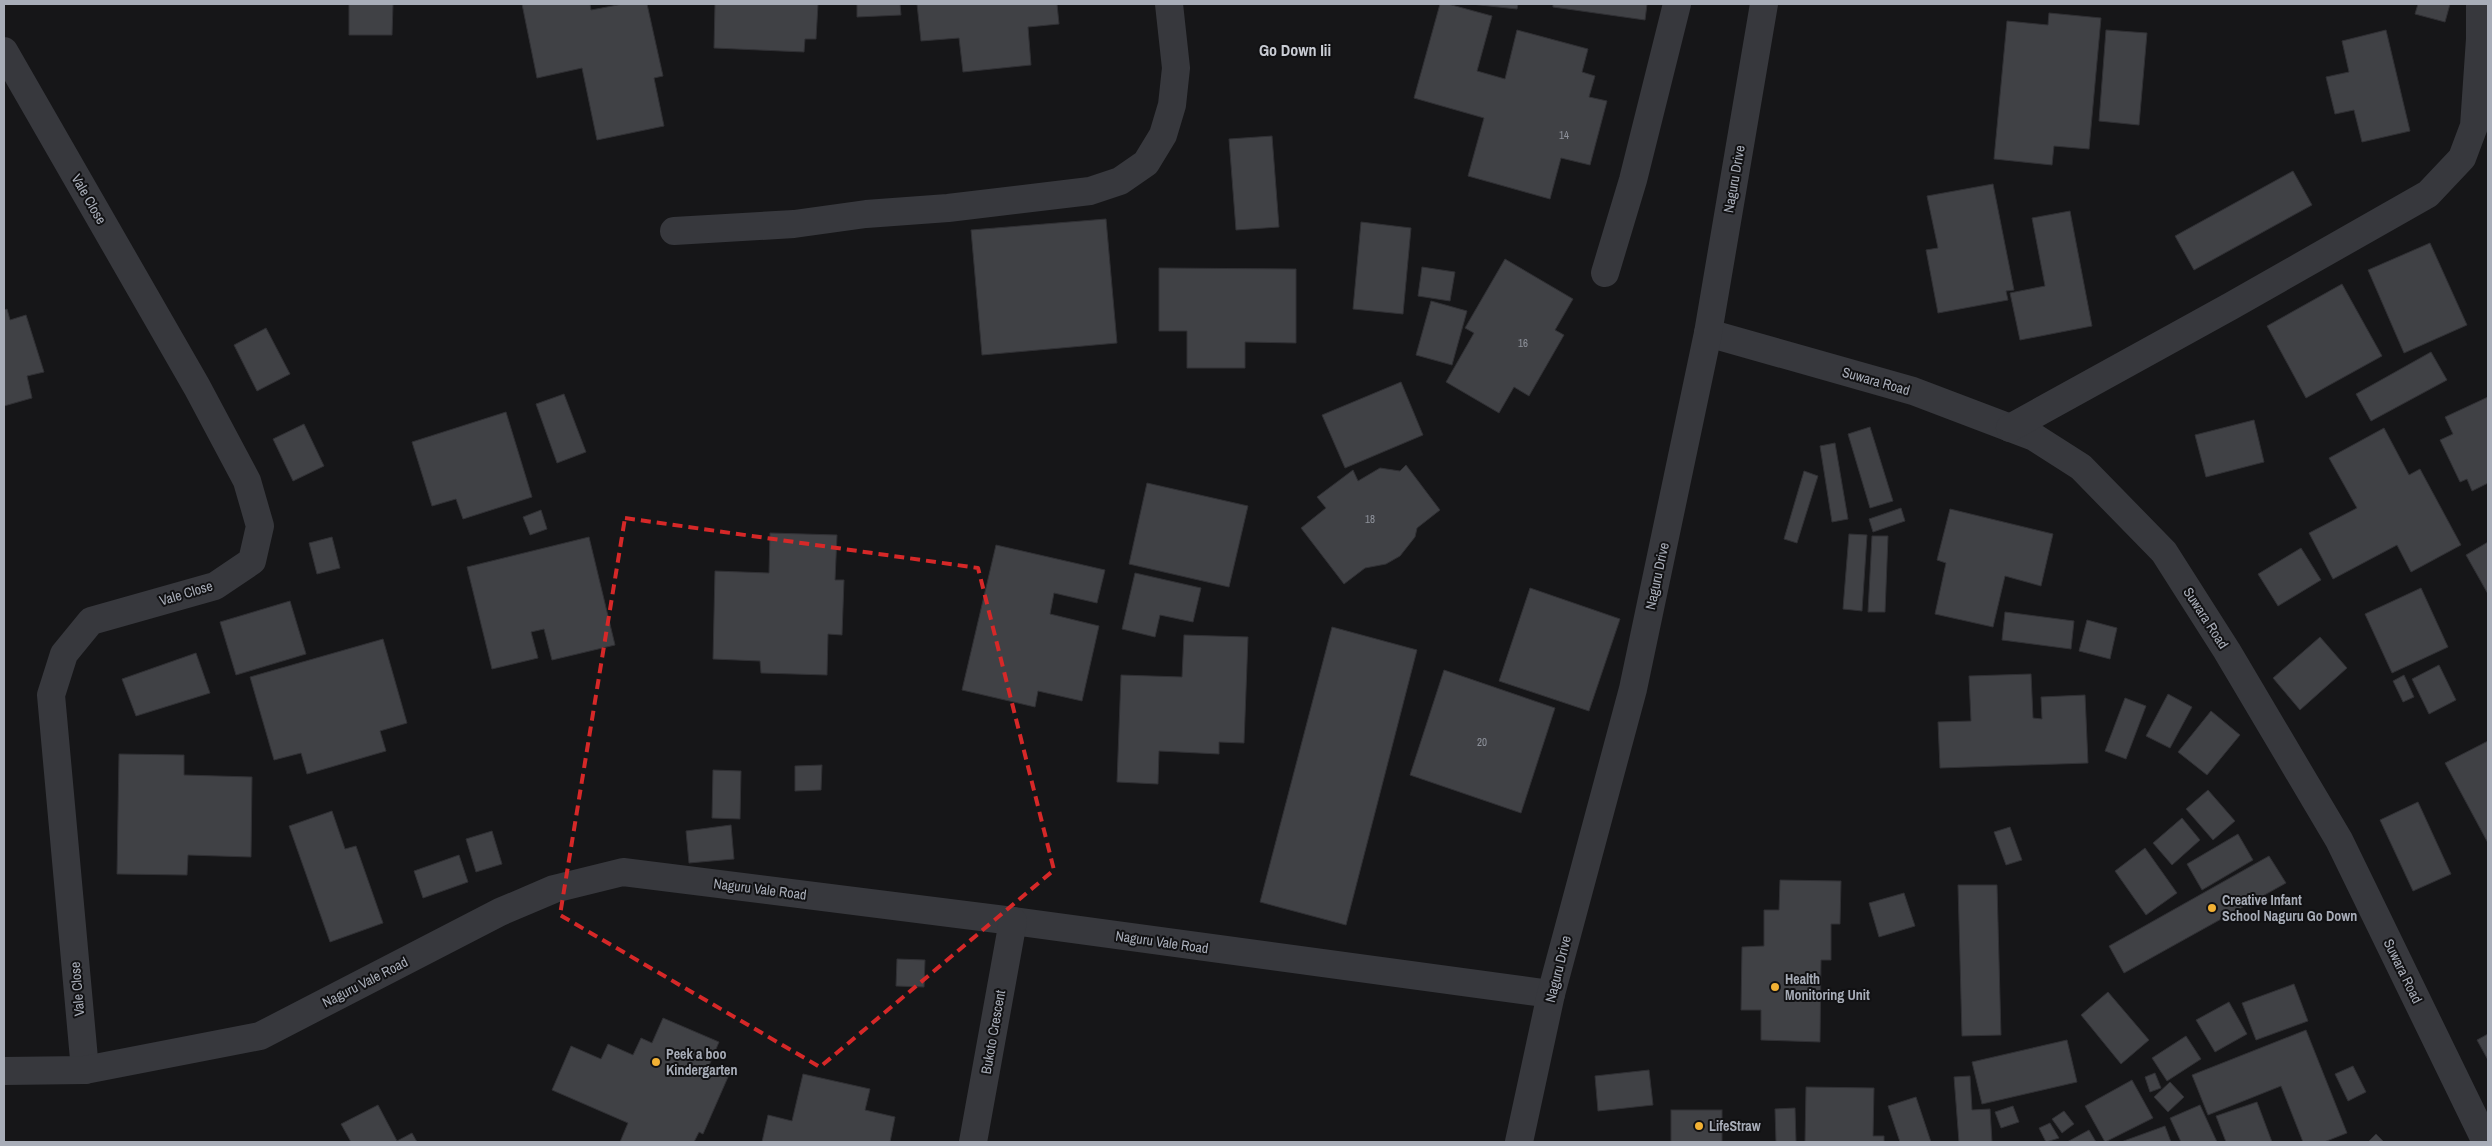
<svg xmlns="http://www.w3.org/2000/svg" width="2492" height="1146" font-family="'Archivo Narrow',sans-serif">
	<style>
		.building { fill: #404145; stroke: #303034 }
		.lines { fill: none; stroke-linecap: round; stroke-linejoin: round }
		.minor { stroke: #37383d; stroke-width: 28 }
		.marked { fill: none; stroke: #d62828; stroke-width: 4; stroke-dasharray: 10 6; stroke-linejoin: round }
		.poi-dot { fill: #f2b134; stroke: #111113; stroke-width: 2 }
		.labels { text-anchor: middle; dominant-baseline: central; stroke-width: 4; stroke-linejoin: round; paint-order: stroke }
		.number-label { font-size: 11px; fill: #8e929b }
		.street-label { font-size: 14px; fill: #a8adb8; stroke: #111113 }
		.poi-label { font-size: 14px; font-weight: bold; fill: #a8adb8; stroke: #111113; text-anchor: start }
		.quarter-label { font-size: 16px; font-weight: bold; fill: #c9ccd4; stroke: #111113 }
	</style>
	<rect width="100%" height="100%" fill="#161618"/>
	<g class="building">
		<path d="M349,4H393L392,35H349Z"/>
		<path d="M522,4H590L591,10L623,4H647L663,76L654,78L664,126L597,140L582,68L537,78Z"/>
		<path d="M715,4H818L816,39H805L804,52L714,48Z"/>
		<path d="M857,4H900L901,15L857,17Z"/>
		<path d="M917,4H1057L1059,24L1028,27L1031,65L963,72L959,38L921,41Z"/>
		<path d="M1440,4H1448L1492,16L1477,71L1505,79L1517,30L1588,49L1582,72L1595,76L1589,97L1607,101L1590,165L1561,158L1550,199L1468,176L1484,118L1414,98Z"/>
		<path d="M1471,4H1518L1517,9Z"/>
		<path d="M1553,4H1647L1645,20L1553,7Z"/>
		<path d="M2418,4H2450L2445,22L2415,14Z"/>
		<path d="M2049,13L2101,18L2089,149L2054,146L2052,165L1994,159L2007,21L2048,25Z"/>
		<path d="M2106,30L2147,33L2139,125L2099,121Z"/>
		<path d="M2386,30L2410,131L2362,142L2354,110L2335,114L2326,77L2349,72L2342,41Z"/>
		<path d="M1272,136L1279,227L1236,230L1229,139Z"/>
		<path d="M2293,171L2312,205L2194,270L2175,236Z"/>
		<path d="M1993,184L2014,290L2006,291L2008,300L1938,313L1926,250L1938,248L1927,196Z"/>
		<path d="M2070,211L2092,326L2020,340L2010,293L2045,286L2032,218Z"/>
		<path d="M1106,219L1117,343L982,355L971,230Z"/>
		<path d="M1361,222L1411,228L1403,314L1353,309Z"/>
		<path d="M2430,243L2467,325L2404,353L2368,270Z"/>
		<path d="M1505,259L1573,299L1555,330L1564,335L1529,396L1514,387L1499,413L1446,382L1474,333L1465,328Z"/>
		<path d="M1422,267L1455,272L1450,301L1418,296Z"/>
		<path d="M1159,268L1296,269V343L1245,342V368H1187V331H1159Z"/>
		<path d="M2342,284L2382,356L2306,398L2267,326Z"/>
		<path d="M1431,301L1467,311L1452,365L1416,355Z"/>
		<path d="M7,309L10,320L26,315L44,372L27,376L32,398L4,406V310Z"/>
		<path d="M266,328L290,374L257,391L234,345Z"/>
		<path d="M2431,352L2447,380L2371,421L2356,394Z"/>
		<path d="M1401,382L1423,435L1345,468L1322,415Z"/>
		<path d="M564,394L586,452L557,463L536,404Z"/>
		<path d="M2488,397V483L2472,491L2467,479L2460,482L2440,440L2453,434L2445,417Z"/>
		<path d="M506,412L532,497L463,519L456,499L432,506L412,442Z"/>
		<path d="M2254,420L2264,462L2206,477L2195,435Z"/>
		<path d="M304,424L324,466L293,481L273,439Z"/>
		<path d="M1870,427L1893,501L1870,508L1848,434Z"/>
		<path d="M2384,428L2409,475L2420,469L2461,545L2411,572L2397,545L2333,579L2309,533L2357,508L2329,458Z"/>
		<path d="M1835,443L1848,519L1832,522L1820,446Z"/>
		<path d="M1406,465L1440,510L1417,528L1415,537L1400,556L1386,564L1365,568L1344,584L1301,528L1326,508L1317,497L1353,470L1358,481L1380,468L1400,471Z"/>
		<path d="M1804,471L1818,476L1797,543L1784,539Z"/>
		<path d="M1147,483L1248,506L1229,587L1129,564Z"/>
		<path d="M1901,508L1905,521L1873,532L1869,519Z"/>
		<path d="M1950,509L2053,534L2041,586L2005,576L1993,627L1935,614L1946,563L1937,560Z"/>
		<path d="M541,510L547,529L530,535L523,517Z"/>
		<path d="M770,533L837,535L835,580H844L842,635L828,634L827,675L761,673L760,661L713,659L715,571L769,573Z"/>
		<path d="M1849,534L1867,535L1862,611L1843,609Z"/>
		<path d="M1872,536H1888L1885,612H1868Z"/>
		<path d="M332,537L340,568L317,574L309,543Z"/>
		<path d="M589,537L615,645L552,660L544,629L531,632L538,658L492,669L467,567Z"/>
		<path d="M2488,542V594L2466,555Z"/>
		<path d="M996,545L1105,570L1097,603L1054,593L1050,614L1099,626L1082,701L1038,691L1035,707L962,690Z"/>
		<path d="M2301,548L2321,580L2278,606L2258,574Z"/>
		<path d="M1135,573L1201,588L1193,622L1160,615L1155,637L1122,629Z"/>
		<path d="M1530,588L1620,619L1589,711L1499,681Z"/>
		<path d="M2421,588L2448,647L2392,673L2365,614Z"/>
		<path d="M290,601L306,654L236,675L220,622Z"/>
		<path d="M2005,612L2074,621L2071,649L2002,640Z"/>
		<path d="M2087,620L2117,628L2110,659L2079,651Z"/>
		<path d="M1332,627L1417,650L1346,925L1260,902Z"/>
		<path d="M1184,635L1248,637L1244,743L1219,742V754L1159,751L1158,784L1117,782L1121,675L1182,677Z"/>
		<path d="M2320,637L2347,668L2300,710L2273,678Z"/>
		<path d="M383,639L407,723L380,731L386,751L307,774L301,753L274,760L250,677Z"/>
		<path d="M196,653L210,693L136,716L122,679Z"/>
		<path d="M2439,665L2456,700L2429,714L2412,679Z"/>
		<path d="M1444,670L1555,708L1521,813L1410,775Z"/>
		<path d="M2031,674L2033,718L2042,719L2041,697L2085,695L2088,763L1940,768L1938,722L1971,721L1969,676Z"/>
		<path d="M2404,675L2414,697L2403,702L2393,681Z"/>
		<path d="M2168,694L2192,707L2170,748L2146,736Z"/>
		<path d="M2125,698L2146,706L2126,759L2105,751Z"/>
		<path d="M2211,711L2240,735L2207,775L2178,752Z"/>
		<path d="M2488,741V843L2445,763Z"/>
		<path d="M119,754L184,755V775L252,777L251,857L188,855L187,875L117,874Z"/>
		<path d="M822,765L821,790L795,791V766Z"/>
		<path d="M713,770L741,771L740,819L712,818Z"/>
		<path d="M2208,790L2235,821L2213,840L2186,809Z"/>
		<path d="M2418,802L2451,874L2413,891L2380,820Z"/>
		<path d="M332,811L345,849L356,846L383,923L330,942L289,826Z"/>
		<path d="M2182,818L2200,840L2172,865L2153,843Z"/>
		<path d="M731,825L734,859L689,863L686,831Z"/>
		<path d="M2010,827L2022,860L2006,865L1994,832Z"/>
		<path d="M492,831L502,864L476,872L466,839Z"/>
		<path d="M2238,834L2253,860L2202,890L2187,864Z"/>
		<path d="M2145,848L2177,893L2146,915L2115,871Z"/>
		<path d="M459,855L468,882L423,898L414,871Z"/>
		<path d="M2269,856L2286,883L2124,973L2109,946Z"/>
		<path d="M1780,880L1841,881L1840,924H1831V960H1821L1820,1042L1761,1040V1010H1741L1742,947L1764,946V910H1779Z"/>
		<path d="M1958,885H1997L2001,1035L1962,1036Z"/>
		<path d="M1904,893L1915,926L1879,937L1869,903Z"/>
		<path d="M897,959L925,960L924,987L896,986Z"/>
		<path d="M2294,984L2308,1021L2256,1040L2242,1003Z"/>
		<path d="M2108,992L2149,1040L2121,1064L2081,1015Z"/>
		<path d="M2229,1002L2247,1034L2215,1052L2196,1020Z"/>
		<path d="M663,1018L719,1042L708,1068L728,1077L703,1134L699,1132L694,1142H620L628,1123L552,1090L571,1046L601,1059L608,1044L633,1055L641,1038L652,1043Z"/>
		<path d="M2306,1030L2347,1133L2324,1142H2303L2281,1086L2208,1115L2192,1075Z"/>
		<path d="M2488,1034V1060L2477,1040Z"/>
		<path d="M2186,1036L2201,1059L2167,1081L2152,1058Z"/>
		<path d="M2067,1040L2077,1082L1982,1104L1972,1062Z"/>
		<path d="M2353,1066L2366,1092L2348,1101L2335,1074Z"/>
		<path d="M1649,1070L1653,1105L1598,1111L1595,1076Z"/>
		<path d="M2155,1073L2161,1088L2150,1092L2145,1077Z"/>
		<path d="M803,1074L870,1089L865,1110L895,1117L890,1142H762L768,1115L792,1121Z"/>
		<path d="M1970,1076L1972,1110L1990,1109L1992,1142H1959L1954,1077Z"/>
		<path d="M2132,1080L2153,1118L2105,1142L2085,1106Z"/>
		<path d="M2170,1082L2184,1097L2168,1112L2154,1097Z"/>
		<path d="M1806,1087L1874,1088L1873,1136H1884V1142H1805Z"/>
		<path d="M1916,1097L1931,1142H1900L1888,1106Z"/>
		<path d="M2257,1102L2272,1142H2226L2216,1116Z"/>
		<path d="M378,1105L397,1141L412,1133L417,1142H351L341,1124Z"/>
		<path d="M2200,1105L2217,1142H2181L2170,1118Z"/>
		<path d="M2013,1106L2019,1122L2001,1128L1995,1112Z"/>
		<path d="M1795,1108L1796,1142H1776L1775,1109Z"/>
		<rect x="1671" y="1110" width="51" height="32"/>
		<path d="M2064,1111L2074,1124L2062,1133L2052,1119Z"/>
		<path d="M2050,1123L2059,1138L2046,1142L2039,1128Z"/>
		<path d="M2165,1126L2171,1142H2121Z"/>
		<path d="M2089,1130L2096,1142H2067Z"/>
		<path d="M2376,1134L2384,1142H2368Z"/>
	</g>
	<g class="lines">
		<g class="minor">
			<path d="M4,51L197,387L247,481L260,526L252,561L215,586L91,621L64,654L51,695L85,1070"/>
			<path d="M674,231L794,224L866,214L948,208L1090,191L1120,181L1146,163L1163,135L1172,105L1176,68L1169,4"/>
			<path d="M1605,273L1633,180L1677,4"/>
			<path d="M1708,333L1913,391L2034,437L2081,467L2164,552L2227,651L2339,840L2486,1142"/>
			<path d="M2010,428L2231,306L2428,194L2462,158L2474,126L2480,39V4"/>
			<path d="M4,1071L85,1070L260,1036L500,912L554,889L623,872L1013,921L1551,994"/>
			<path d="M973,1142L1013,921"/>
			<path d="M1519,1142L1551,994L1633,689L1708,333L1764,4"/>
		</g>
	</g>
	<path class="marked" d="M625,518L978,568L1054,870L820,1067L560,915Z"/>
	<g class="poi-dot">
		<circle cx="2212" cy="908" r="5"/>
		<circle cx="1775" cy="987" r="5"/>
		<circle cx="656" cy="1062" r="5"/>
		<circle cx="1699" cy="1126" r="5"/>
	</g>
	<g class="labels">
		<g class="number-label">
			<text x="1564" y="135">14</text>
			<text x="1523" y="343">16</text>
			<text x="1370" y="519">18</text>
			<text x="1482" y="742">20</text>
		</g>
		<g class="street-label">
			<text transform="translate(1734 179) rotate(-80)">Naguru Drive</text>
			<text transform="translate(89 199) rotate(60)">Vale Close</text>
			<text transform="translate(1876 381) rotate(16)">Suwara Road</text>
			<text transform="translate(1657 576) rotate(-78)">Naguru Drive</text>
			<text transform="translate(186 593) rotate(-17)">Vale Close</text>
			<text transform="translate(2206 618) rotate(57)">Suwara Road</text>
			<text transform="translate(760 889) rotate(7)">Naguru Vale Road</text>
			<text transform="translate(1162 942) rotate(8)">Naguru Vale Road</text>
			<text transform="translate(1558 969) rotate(-76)">Naguru Drive</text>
			<text transform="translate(2403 971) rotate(64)">Suwara Road</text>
			<text transform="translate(365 982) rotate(-27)">Naguru Vale Road</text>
			<text transform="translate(77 989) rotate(-95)">Vale Close</text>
			<text transform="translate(993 1032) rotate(-80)">Bukoto Crescent</text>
		</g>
		<g class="poi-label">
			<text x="2222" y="900">Creative Infant<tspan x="2222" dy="16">School Naguru Go Down</tspan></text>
			<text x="1785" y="979">Health<tspan x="1785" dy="16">Monitoring Unit</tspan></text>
			<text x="666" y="1054">Peek a boo<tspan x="666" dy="16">Kindergarten</tspan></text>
			<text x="1709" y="1126">LifeStraw</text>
		</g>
		<g class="quarter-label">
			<text x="1295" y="50">Go Down Iii</text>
		</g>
	</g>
	<rect width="2492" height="1146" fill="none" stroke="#a8adb8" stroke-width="10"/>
</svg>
